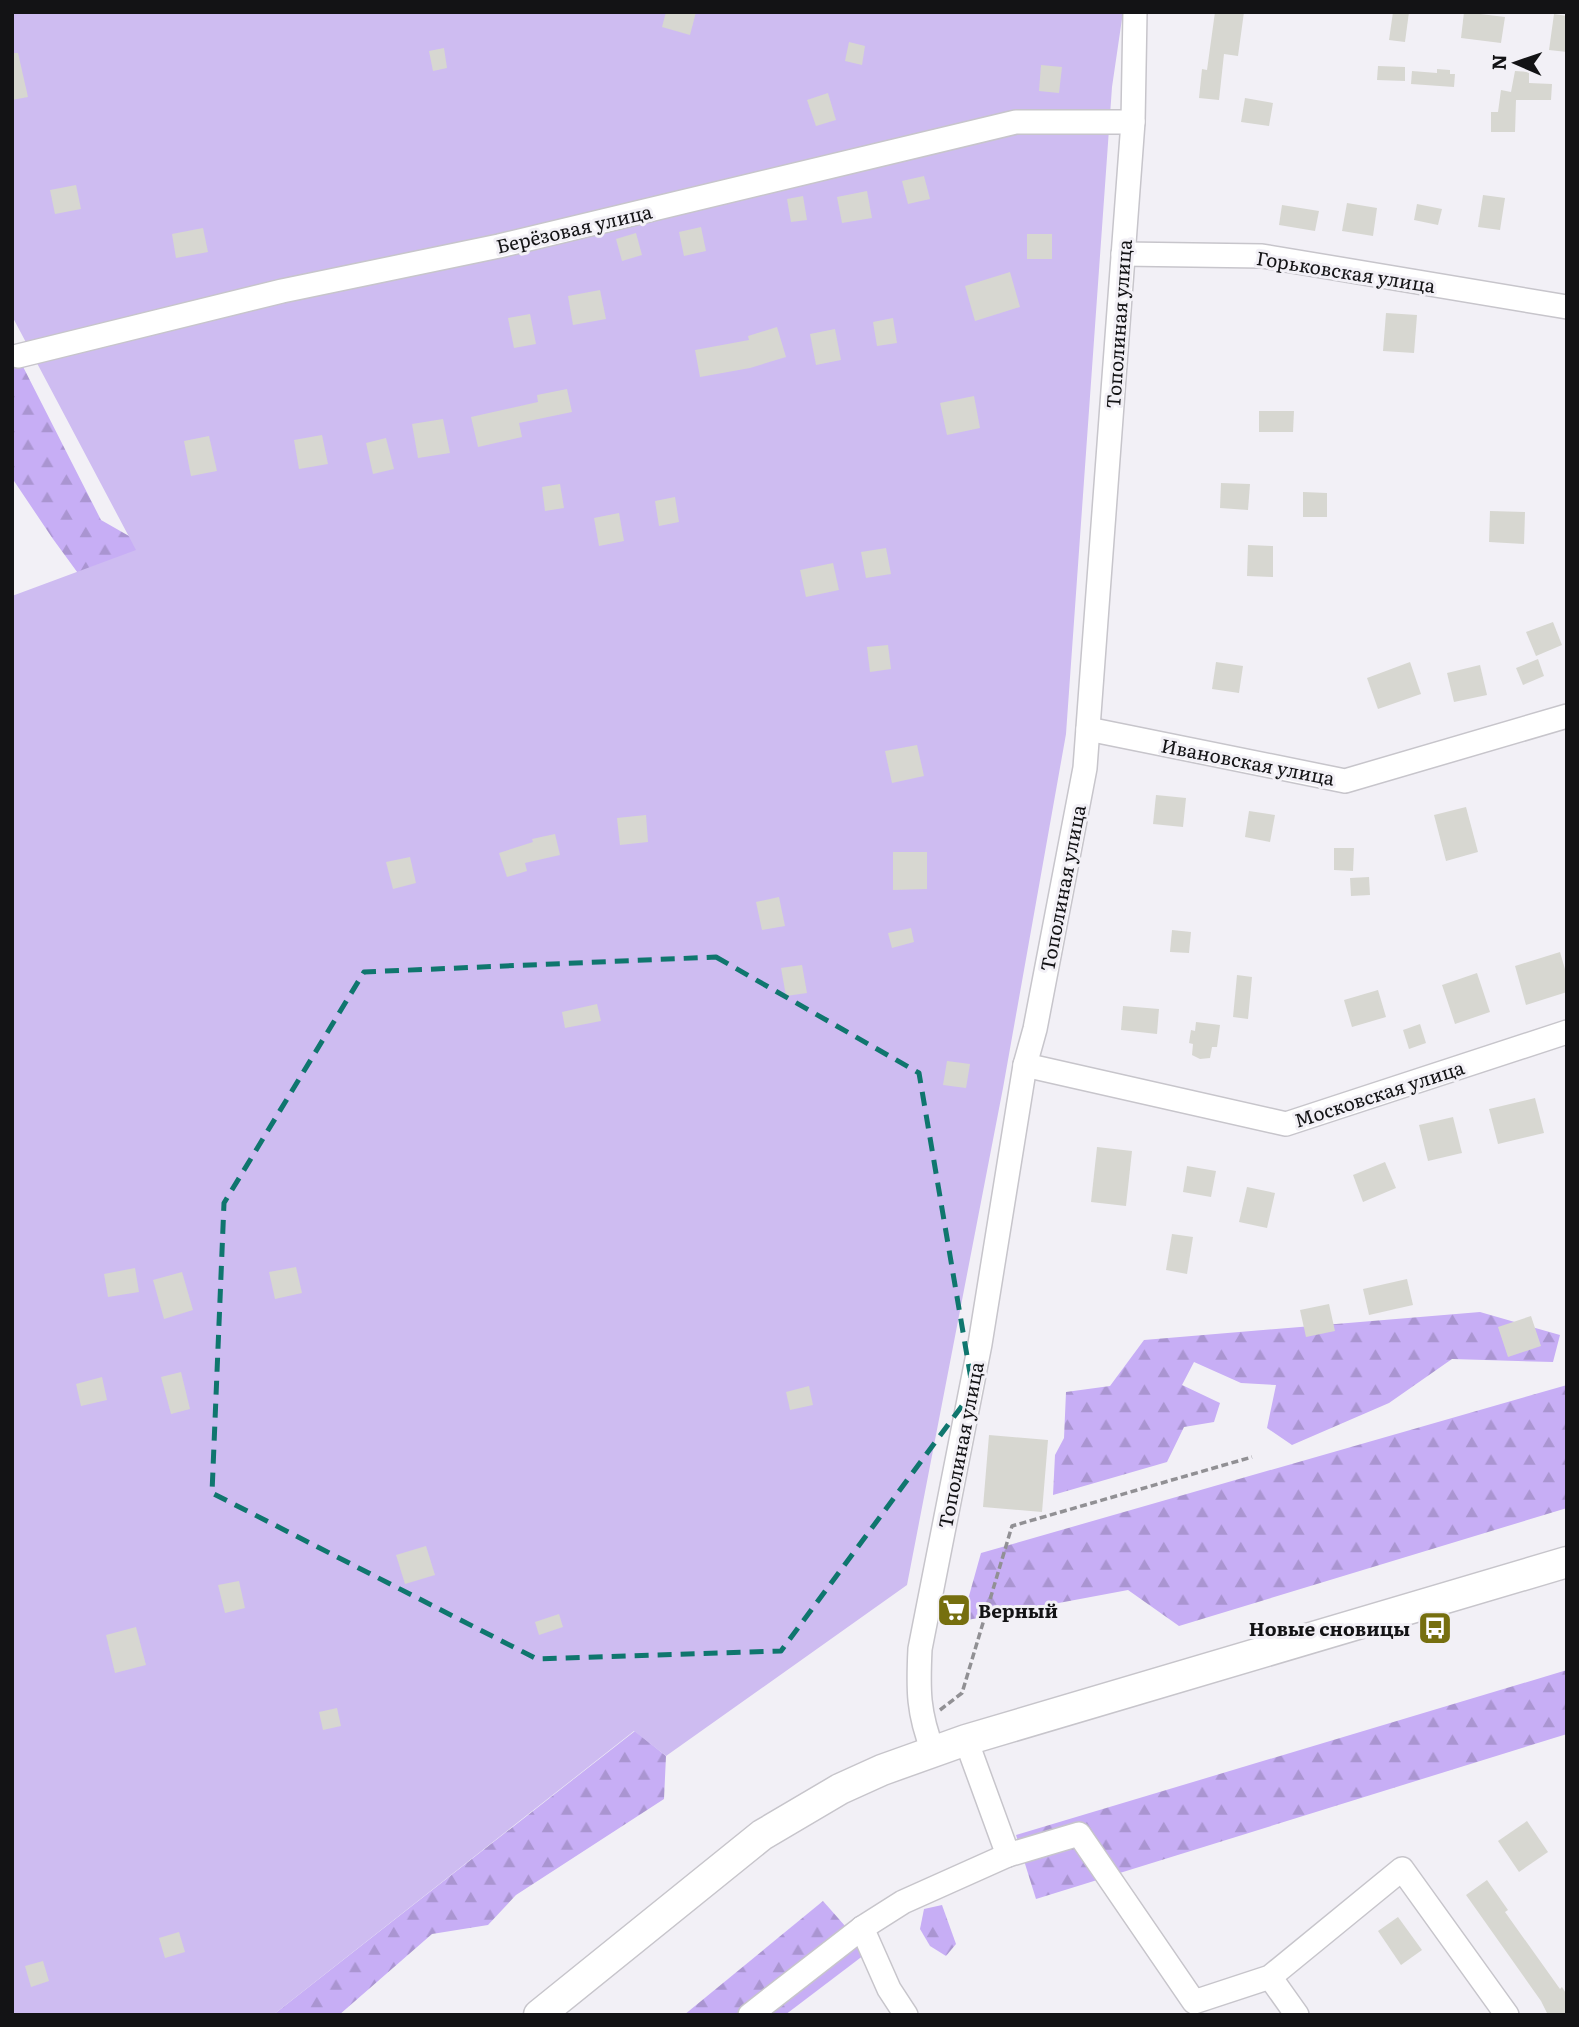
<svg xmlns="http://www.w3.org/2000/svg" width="1579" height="2027" font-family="Literata,serif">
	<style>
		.forest { fill: url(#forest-firs) }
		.green { fill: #cebcf1 }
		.building { fill: #d7d7d1 }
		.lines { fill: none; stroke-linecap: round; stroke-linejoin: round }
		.minor-casing { stroke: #c7c5cb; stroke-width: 26 }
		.major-casing { stroke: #c7c5cb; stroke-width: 33 }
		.path { stroke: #919094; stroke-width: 3.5; stroke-dasharray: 7 3.5; stroke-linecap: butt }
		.minor { stroke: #fff; stroke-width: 23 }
		.major { stroke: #fff; stroke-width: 30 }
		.marked { fill: none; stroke: #0f766e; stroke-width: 5; stroke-dasharray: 14 9; stroke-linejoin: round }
		.labels { text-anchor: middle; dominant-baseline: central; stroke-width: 6; stroke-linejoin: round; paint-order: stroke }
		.street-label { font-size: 19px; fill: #131315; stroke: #f2f0f6 }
		.poi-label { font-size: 19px; font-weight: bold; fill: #131315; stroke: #f2f0f6; text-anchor: start }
	</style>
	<defs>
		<pattern id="forest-firs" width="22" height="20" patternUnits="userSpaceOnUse" patternTransform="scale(1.75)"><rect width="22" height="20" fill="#c7aef5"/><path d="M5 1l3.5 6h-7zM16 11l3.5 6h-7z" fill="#aa95d1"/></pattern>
	</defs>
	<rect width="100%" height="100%" fill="#f2f0f6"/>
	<g class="forest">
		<path d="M12,345L101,520L129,536L196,544L110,617L53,539L12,478Z"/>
		<path d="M1480,1312L1560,1335L1553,1362L1452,1359L1389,1403L1292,1445L1267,1428L1276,1385L1241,1383L1194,1362L1182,1385L1220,1403L1214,1422L1184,1427L1167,1462L1053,1495L1055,1455L1064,1438L1066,1392L1110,1386L1144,1340Z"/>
		<path d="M1567,1385V1508L1179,1626L1128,1590L962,1621L981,1553Z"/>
		<path d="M1567,1670V1734L1036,1899L1016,1835Z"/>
		<path d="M635,1731L666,1756L664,1799L516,1895L488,1925L432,1934L339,2015H273Z"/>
		<path d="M823,1901L868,1952L785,2015H684Z"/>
		<path d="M942,1905L956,1944L946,1956L930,1946L920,1929L924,1909Z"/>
	</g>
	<path class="green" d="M12,12H1123L1112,87L1066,734L1003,1088L907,1585L666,1756L634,1731L273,2015H12V596L136,550L12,316Z"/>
	<g class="building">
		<path d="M666,12H696L690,35L662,27Z"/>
		<path d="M1215,12H1244L1238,56L1224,54L1219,100L1199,98L1202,69L1207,70Z"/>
		<path d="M1393,12H1409L1405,42L1389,40Z"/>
		<path d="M1464,12L1505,17L1501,43L1461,38Z"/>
		<path d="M1554,14L1567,16V52L1549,50Z"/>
		<path d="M849,42L865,46L862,65L845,61Z"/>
		<path d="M444,48L447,68L433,71L429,51Z"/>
		<path d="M12,53H18L28,97L12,100Z"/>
		<path d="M1041,65L1062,67L1059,93L1039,91Z"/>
		<path d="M1378,66L1405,67V81L1377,80Z"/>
		<path d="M1437,69L1450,70V74H1455L1454,87L1411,84L1412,71L1437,73Z"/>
		<path d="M1515,71L1529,72V83L1552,84L1551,100H1516L1515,132H1491V112H1498L1501,90L1511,92Z"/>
		<path d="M828,93L836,120L816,126L807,100Z"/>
		<path d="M1245,98L1273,103L1269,126L1241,122Z"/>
		<path d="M924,176L930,199L908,204L902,181Z"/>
		<path d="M76,185L81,209L55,214L50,190Z"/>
		<path d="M867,191L872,218L842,223L837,197Z"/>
		<path d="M1483,195L1505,198L1500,230L1478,227Z"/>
		<path d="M803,196L807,220L791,222L787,199Z"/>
		<path d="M1347,203L1377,208L1373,236L1342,231Z"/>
		<path d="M1417,204L1442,209L1438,225L1414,220Z"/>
		<path d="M1282,205L1319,211L1315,231L1279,225Z"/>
		<path d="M701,227L706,251L684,256L679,232Z"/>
		<path d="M203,228L208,252L176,258L172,234Z"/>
		<path d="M636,233L642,255L622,261L616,239Z"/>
		<rect x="1027" y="234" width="25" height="25"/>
		<path d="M1010,272L1020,307L975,321L965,286Z"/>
		<path d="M600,290L606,319L573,325L568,296Z"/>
		<path d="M1386,313L1417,315L1414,353L1383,351Z"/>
		<path d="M530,314L536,344L514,348L508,318Z"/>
		<path d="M893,318L897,343L877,346L873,322Z"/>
		<path d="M777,327L786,357L750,368L700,377L695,350L749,340L748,336Z"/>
		<path d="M835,329L841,360L816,365L810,334Z"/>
		<path d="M567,389L572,412L519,423L522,437L478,447L471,417L538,402L537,395Z"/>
		<path d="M974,396L980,428L947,435L940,403Z"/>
		<path d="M1259,411H1294L1293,432H1259Z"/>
		<path d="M443,419L450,453L418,458L412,424Z"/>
		<path d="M322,435L328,464L299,469L294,440Z"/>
		<path d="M209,436L217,471L191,476L184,441Z"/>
		<path d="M386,438L394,469L373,474L366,443Z"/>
		<path d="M1221,483L1250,484L1248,510L1220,508Z"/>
		<path d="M560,484L564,508L545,511L542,487Z"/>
		<path d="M1303,492L1327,493V517H1303Z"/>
		<path d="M675,497L679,522L659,526L655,501Z"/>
		<path d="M1490,511L1525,512L1524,544L1489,542Z"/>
		<path d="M619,513L624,541L599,546L594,518Z"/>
		<path d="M1248,545L1273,546V577L1247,576Z"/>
		<path d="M886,548L891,574L866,578L861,552Z"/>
		<path d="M833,563L839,590L806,597L800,570Z"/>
		<path d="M1553,622L1562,645L1536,656L1526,632Z"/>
		<path d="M888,645L891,669L870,672L867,647Z"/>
		<path d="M1538,659L1544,676L1523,685L1516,668Z"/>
		<path d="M1216,662L1243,666L1239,693L1212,689Z"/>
		<path d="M1410,662L1421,694L1378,709L1367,678Z"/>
		<path d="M1480,665L1487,695L1454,702L1447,673Z"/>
		<path d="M917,745L924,776L892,783L885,751Z"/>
		<path d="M1156,795L1186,798L1183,827L1153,824Z"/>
		<path d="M1466,807L1478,852L1446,861L1434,815Z"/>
		<path d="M1249,811L1275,815L1270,842L1245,837Z"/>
		<path d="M646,815L648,842L620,845L617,818Z"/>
		<path d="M555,834L560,855L525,863L527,871L507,877L499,853L533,842L532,839Z"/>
		<path d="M1334,848H1354L1353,871L1334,870Z"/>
		<path d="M893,852H927V889L893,890Z"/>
		<path d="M410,857L416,883L393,889L386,862Z"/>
		<path d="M1369,877L1370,895L1351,896L1350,878Z"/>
		<path d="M779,897L785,926L762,930L756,902Z"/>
		<path d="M911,928L914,942L892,948L888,933Z"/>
		<path d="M1172,930L1191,932L1189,953L1170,952Z"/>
		<path d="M1560,952L1567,976V992L1526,1005L1515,966Z"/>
		<path d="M802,965L807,993L786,996L781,968Z"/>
		<path d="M1477,973L1490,1012L1455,1024L1442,985Z"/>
		<path d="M1237,975L1252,977L1248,1019L1233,1017Z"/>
		<path d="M1378,990L1386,1017L1352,1027L1344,1000Z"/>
		<path d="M597,1004L601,1021L565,1028L562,1012Z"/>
		<path d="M1123,1006L1159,1009L1157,1034L1121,1030Z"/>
		<path d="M1196,1022L1220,1025L1217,1047H1212L1210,1058L1200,1059L1192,1055L1193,1044L1189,1043L1191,1030L1195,1031Z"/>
		<path d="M1420,1024L1426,1043L1409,1049L1403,1030Z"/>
		<path d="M947,1061L970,1064L966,1088L943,1085Z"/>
		<path d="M1535,1098L1544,1133L1498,1144L1489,1109Z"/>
		<path d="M1453,1117L1462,1153L1428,1161L1419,1125Z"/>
		<path d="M1097,1147L1132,1151L1126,1206L1091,1202Z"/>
		<path d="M1385,1162L1396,1188L1363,1202L1353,1175Z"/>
		<path d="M1187,1166L1216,1171L1211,1197L1183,1192Z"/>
		<path d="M1247,1187L1275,1193L1267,1228L1239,1222Z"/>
		<path d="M1172,1234L1193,1237L1187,1274L1166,1270Z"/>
		<path d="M296,1267L302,1293L275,1299L269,1272Z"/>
		<path d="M135,1268L139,1292L108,1297L104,1274Z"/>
		<path d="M182,1272L193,1310L164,1319L153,1280Z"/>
		<path d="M1407,1279L1413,1305L1369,1315L1363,1289Z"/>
		<path d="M1329,1304L1335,1331L1306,1337L1300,1310Z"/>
		<path d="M1531,1316L1541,1346L1508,1357L1498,1327Z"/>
		<path d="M181,1372L190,1409L171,1414L161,1377Z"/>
		<path d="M102,1377L107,1400L81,1406L76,1384Z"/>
		<path d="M809,1386L813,1405L790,1410L786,1392Z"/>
		<path d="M989,1435L1048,1440L1042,1512L983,1507Z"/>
		<path d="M426,1546L435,1575L405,1584L396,1555Z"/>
		<path d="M239,1581L245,1608L225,1613L218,1585Z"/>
		<path d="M559,1614L563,1627L539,1635L535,1622Z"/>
		<path d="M136,1627L146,1665L115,1673L106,1635Z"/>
		<path d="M337,1708L341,1726L323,1730L319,1712Z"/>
		<path d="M1527,1821L1548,1852L1519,1872L1498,1841Z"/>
		<path d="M1487,1880L1508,1910L1505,1912L1560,1989L1562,1987L1567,1995V2015H1548L1541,2001L1466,1895Z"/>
		<path d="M1398,1917L1422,1950L1401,1965L1378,1931Z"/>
		<path d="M179,1932L185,1952L165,1958L159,1938Z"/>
		<path d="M43,1961L49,1981L31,1987L25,1966Z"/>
	</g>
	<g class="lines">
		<g class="minor-casing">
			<g id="minor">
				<path d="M1123,254L1262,256L1567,307"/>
				<path d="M18,356L282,291L499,246L1016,122H1133"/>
				<path d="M1088,729L1345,781L1567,716"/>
				<path d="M1025,1065L1286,1124L1567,1032"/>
				<path d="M933,1751C918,1713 918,1690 920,1649L980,1344L1025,1065L1035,1029L1085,768L1133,122L1135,12"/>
				<path d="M1008,1855L1079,1834L1194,2002L1270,1977L1402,1869L1507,2015"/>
				<path d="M862,1928L889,1989L906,2015"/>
				<path d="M1270,1977L1297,2015"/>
				<path d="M750,2015L862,1928L903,1902L1008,1855L966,1740"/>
			</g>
		</g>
		<g class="major-casing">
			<path id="major" d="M539,2015L762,1835L840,1789L882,1770L966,1740L1567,1562"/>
		</g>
		<path class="path" d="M940,1710L962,1693L1012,1526L1252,1457"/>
		<use href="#minor" class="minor"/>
		<use href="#major" class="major"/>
	</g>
	<path class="marked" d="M716,957L919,1073L973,1391L781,1651L537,1659L212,1493L224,1203L364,972Z"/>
	<defs>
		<g id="supermarket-square" transform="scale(1.75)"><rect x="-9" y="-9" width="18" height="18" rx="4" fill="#766f0f" stroke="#f2f0f6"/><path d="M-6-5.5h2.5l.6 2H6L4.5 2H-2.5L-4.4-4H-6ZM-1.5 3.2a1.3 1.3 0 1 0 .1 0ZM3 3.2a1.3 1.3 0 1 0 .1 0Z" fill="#fff"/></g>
		<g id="bus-square" transform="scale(1.75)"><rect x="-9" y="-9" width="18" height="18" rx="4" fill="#766f0f" stroke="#f2f0f6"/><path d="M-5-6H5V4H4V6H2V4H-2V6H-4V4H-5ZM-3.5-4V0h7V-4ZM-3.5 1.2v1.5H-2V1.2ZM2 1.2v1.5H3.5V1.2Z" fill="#fff"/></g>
	</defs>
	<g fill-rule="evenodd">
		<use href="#supermarket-square" x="954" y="1610"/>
		<use href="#bus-square" x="1435" y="1628"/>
	</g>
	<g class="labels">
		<g class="street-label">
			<text transform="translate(574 228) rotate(-13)">Берёзовая улица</text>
			<text transform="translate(1346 271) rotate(9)">Горьковская улица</text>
			<text transform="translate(1118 324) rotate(-86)">Тополиная улица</text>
			<text transform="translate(1248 761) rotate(11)">Ивановская улица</text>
			<text transform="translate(1062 888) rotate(-79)">Тополиная улица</text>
			<text transform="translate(1379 1093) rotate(-18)">Московская улица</text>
			<text transform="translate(960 1445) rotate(-79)">Тополиная улица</text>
		</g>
		<g class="poi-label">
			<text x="978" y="1610">Верный</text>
			<text x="1410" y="1628" text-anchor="end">Новые сновицы</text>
		</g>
	</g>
	<rect width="1579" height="2027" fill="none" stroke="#131315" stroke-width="28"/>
	<g transform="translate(1516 63) rotate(272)" stroke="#f2f0f6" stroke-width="5" paint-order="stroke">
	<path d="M0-5L12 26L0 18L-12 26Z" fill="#131315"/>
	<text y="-10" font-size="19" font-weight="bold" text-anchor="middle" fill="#131315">N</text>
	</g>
</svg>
